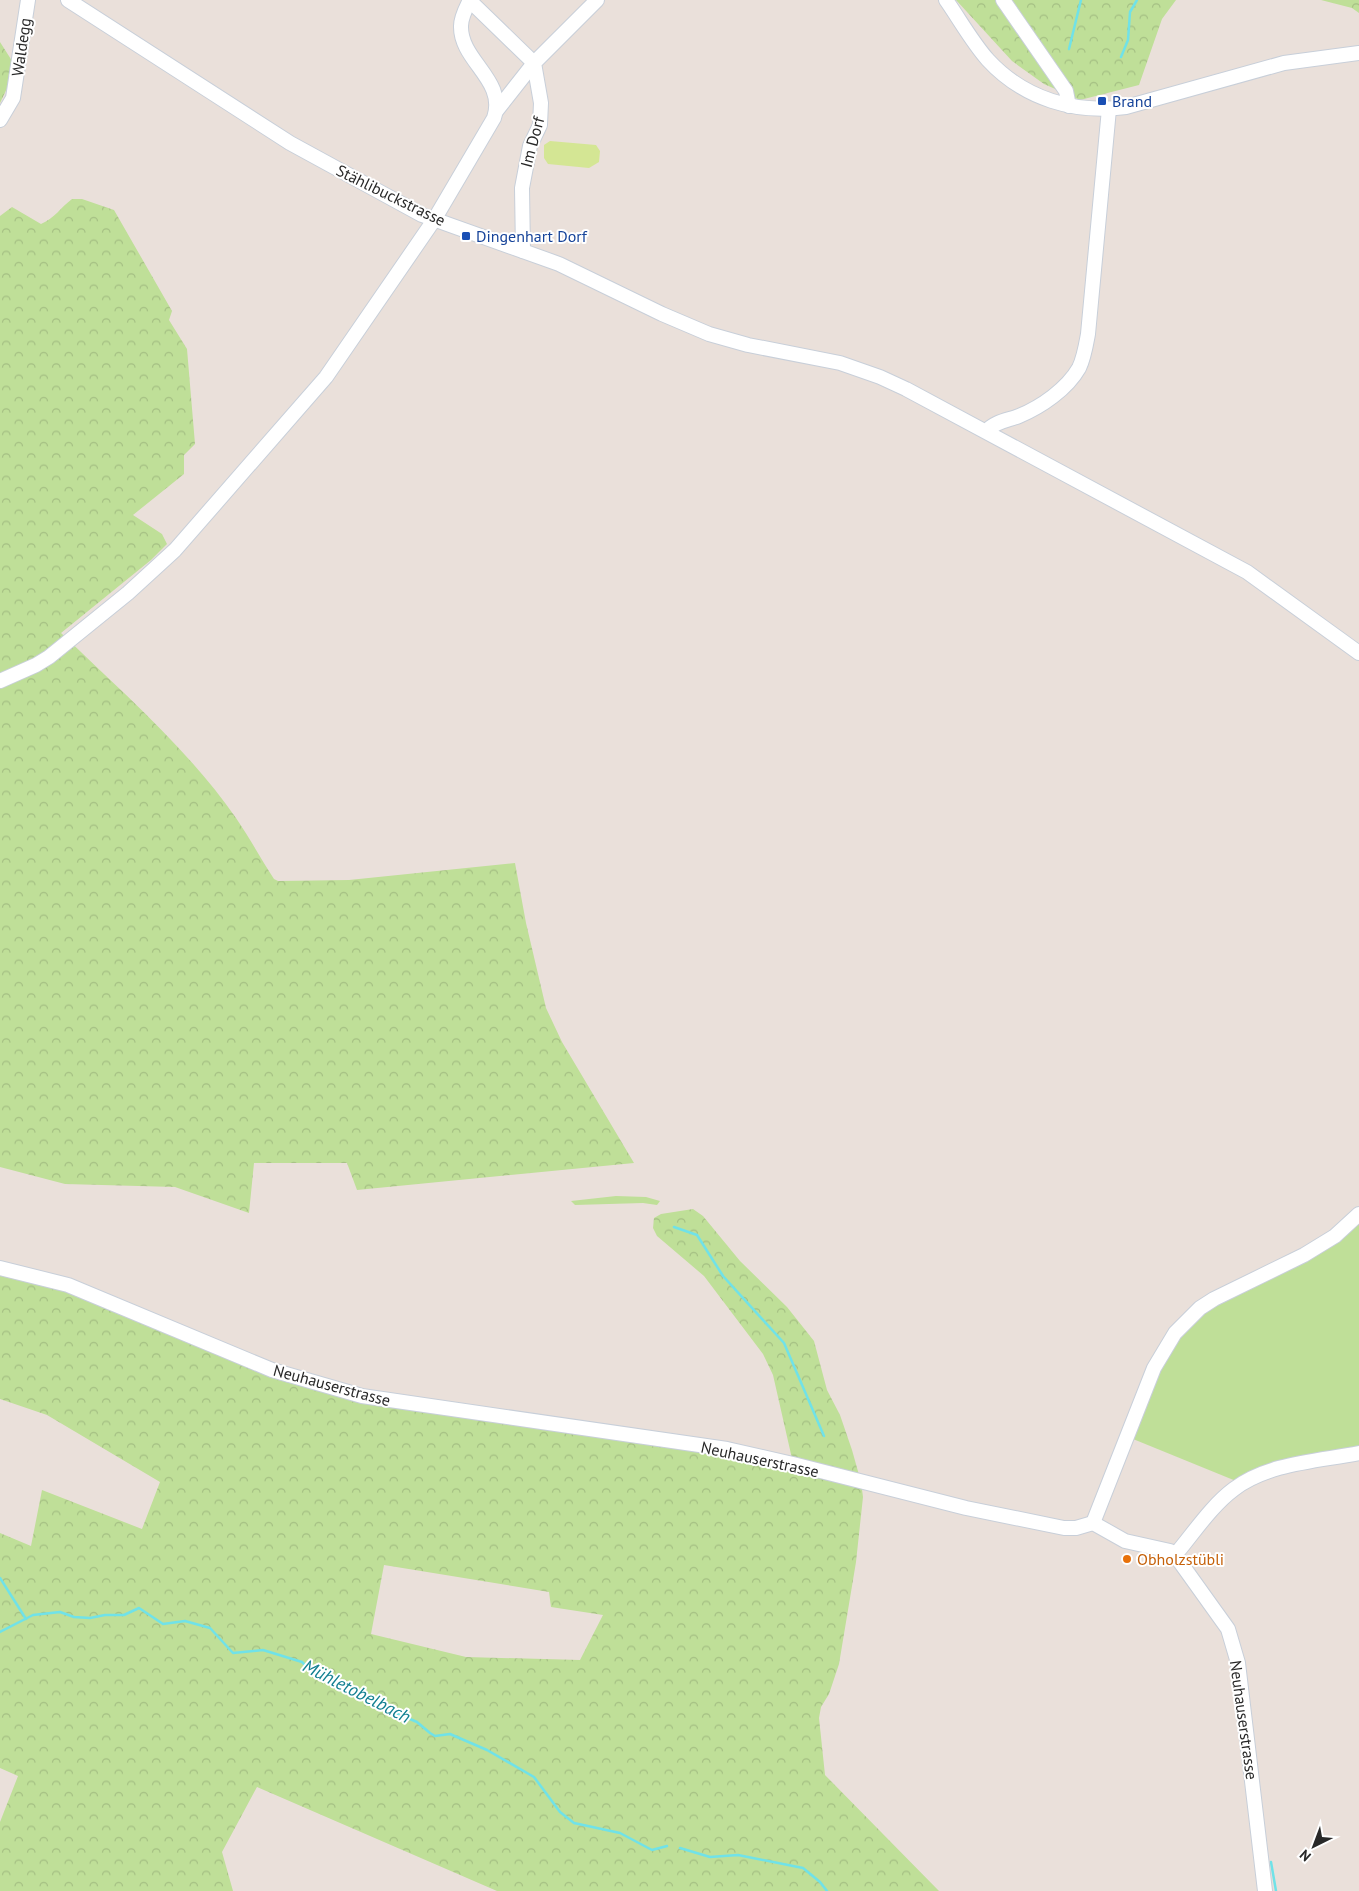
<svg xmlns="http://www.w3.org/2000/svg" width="1359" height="1891" font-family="'PT Sans',sans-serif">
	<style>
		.grass { fill: #bfdf98 }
		.forest { fill: url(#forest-crowns); fill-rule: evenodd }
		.pitch { fill: #d4e694 }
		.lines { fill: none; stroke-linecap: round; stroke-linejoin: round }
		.stream { stroke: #70e2e8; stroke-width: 2.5 }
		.minor-casing { stroke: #c8cfd9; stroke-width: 16 }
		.minor { stroke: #fff; stroke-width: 14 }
		.transit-dot { fill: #1a4fb4; stroke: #fff; stroke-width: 2 }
		.food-dot { fill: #e8710a; stroke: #fff; stroke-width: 2 }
		.labels { text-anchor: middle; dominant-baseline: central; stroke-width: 4; stroke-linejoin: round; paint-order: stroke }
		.street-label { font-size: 16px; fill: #282828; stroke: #fff }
		.transit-label { font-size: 16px; fill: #164399; stroke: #fff; text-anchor: start }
		.food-label { font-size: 16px; fill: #c56008; stroke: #fff; text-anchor: start }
		.water-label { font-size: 18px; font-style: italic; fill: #138091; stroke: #fff }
	</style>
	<defs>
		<pattern id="forest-crowns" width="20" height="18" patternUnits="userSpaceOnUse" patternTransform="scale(1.25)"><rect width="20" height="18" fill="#bfdf98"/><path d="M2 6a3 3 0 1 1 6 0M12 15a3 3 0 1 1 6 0" fill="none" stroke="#a4bf83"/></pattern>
	</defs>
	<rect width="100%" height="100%" fill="#eae0da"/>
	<g class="grass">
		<path d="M616,1196L646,1197L660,1201L657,1205L643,1203L575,1205L571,1201Z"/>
		<path d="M1359,1220V1448L1236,1481L1133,1439L1155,1382L1173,1346L1193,1321L1227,1297Z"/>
	</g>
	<g class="forest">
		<path d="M956,0H1176L1162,19L1139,85L1080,100L1044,84L1012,61Z"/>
		<path d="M1321,0H1359V13L1352,8Z"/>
		<path d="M0,42L14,64L10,82L0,103Z"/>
		<path d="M72,199H82L114,210L172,311L169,320L187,349L195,444L184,455V474L133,515L162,534L167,544L151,560L61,633C120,690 189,750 236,818C249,837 261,859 274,879L278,881L349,880L515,863L526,923L546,1008L562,1042L634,1163L357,1190L347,1163H254L249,1213L175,1187L65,1184L0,1167V216L12,207L41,224C55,218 60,208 72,199Z"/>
		<path d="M693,1209L703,1216L740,1261L787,1307L814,1341L827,1390L840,1415L852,1450L861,1482L863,1497L856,1562L839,1664L829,1694L821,1707L819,1718L825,1775L939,1891H497L257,1787L222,1852L233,1891H0V1822L18,1776L0,1768V1533L31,1546L42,1490L142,1529L160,1482L47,1415L0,1399V1268L68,1285L272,1370L362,1396L793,1463L773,1375L763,1354L704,1276L657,1236L653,1228L654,1218L661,1214ZM384,1565L549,1592L551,1607L603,1615L580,1660L466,1657L371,1634Z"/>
	</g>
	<path class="pitch" d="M550,141L596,145L600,151L599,162L589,168L548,164L544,158V145Z"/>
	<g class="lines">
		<g class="stream">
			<path d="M1069,49L1081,0"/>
			<path d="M1121,57L1128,40L1130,12L1137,0"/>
			<path d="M674,1227L697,1235L723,1276L784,1343L824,1436"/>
			<path d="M0,1578L26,1619"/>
			<path d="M0,1632L33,1615L60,1612L74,1617L90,1618L105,1615H124L139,1608L163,1624L185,1621L210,1628L233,1653L263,1650L302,1662L313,1673L329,1676L335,1683L349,1685L374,1698L391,1711L417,1722L430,1733L435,1736L450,1734L487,1750L534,1777L560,1812L574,1823L620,1833L652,1850L667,1846"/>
			<path d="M680,1848L710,1857L738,1855L803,1868L820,1882L827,1891"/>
			<path d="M1271,1862L1276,1891"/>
		</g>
		<g class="minor-casing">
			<g id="minor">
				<path d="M68,0L290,143L422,215L559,264L662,314L709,334L748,345L840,363L880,377L906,389L1247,572L1359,653"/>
				<path d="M469,0L534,63L497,110"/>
				<path d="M946,0C960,20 972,42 988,60C1024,99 1075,114 1126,107L1284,63L1359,53"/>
				<path d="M1003,0L1066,91L1069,106"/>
				<path d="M0,120L13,98L28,0"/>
				<path d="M523,251L522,188L530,146L540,125L541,103L534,63L597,0"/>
				<path d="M987,431C993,422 1009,420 1019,416C1041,407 1067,389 1079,368C1084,358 1086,345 1088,334L1109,109"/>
				<path d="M0,681L36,665L49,657L128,593L175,550L326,377L434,220L494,118C507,80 460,61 461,26C461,17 466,8 470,0"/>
				<path d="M0,1268L68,1285L272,1370L362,1396L727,1449L793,1464L966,1508L1064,1528H1076L1093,1523L1125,1541L1170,1551L1175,1555L1228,1629L1238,1663L1265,1891"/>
				<path d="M1093,1523L1154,1368L1175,1333L1200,1308L1214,1299L1304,1255L1335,1236L1359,1214"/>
				<path d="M1175,1555C1193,1534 1211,1506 1234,1489C1268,1463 1319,1461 1359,1453"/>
			</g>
		</g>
		<use href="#minor" class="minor"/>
	</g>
	<g class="transit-dot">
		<rect x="1097" y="96" width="10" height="10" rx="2.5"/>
		<rect x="461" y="231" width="10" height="10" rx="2.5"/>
	</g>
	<circle class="food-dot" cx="1127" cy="1559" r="5"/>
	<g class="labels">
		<g class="street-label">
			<text transform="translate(21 47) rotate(-82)">Waldegg</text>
			<text transform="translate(532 142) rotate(-75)">Im Dorf</text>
			<text transform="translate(391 195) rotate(26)">Stählibuckstrasse</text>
			<text transform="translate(332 1385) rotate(15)">Neuhauserstrasse</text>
			<text transform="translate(760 1459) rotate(12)">Neuhauserstrasse</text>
			<text transform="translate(1244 1720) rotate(82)">Neuhauserstrasse</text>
		</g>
		<g class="transit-label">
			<text x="1112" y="101">Brand</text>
			<text x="476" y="236">Dingenhart Dorf</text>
		</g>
		<g class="food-label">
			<text x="1137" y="1559">Obholzstübli</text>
		</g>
		<g class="water-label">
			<text transform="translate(357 1691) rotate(27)">Mühletobelbach</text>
		</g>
	</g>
	<g transform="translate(1314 1846) rotate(222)" stroke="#ffffff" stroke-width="4" paint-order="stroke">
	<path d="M0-4L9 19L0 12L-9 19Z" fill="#282828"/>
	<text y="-8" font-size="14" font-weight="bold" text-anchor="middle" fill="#282828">N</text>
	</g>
</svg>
